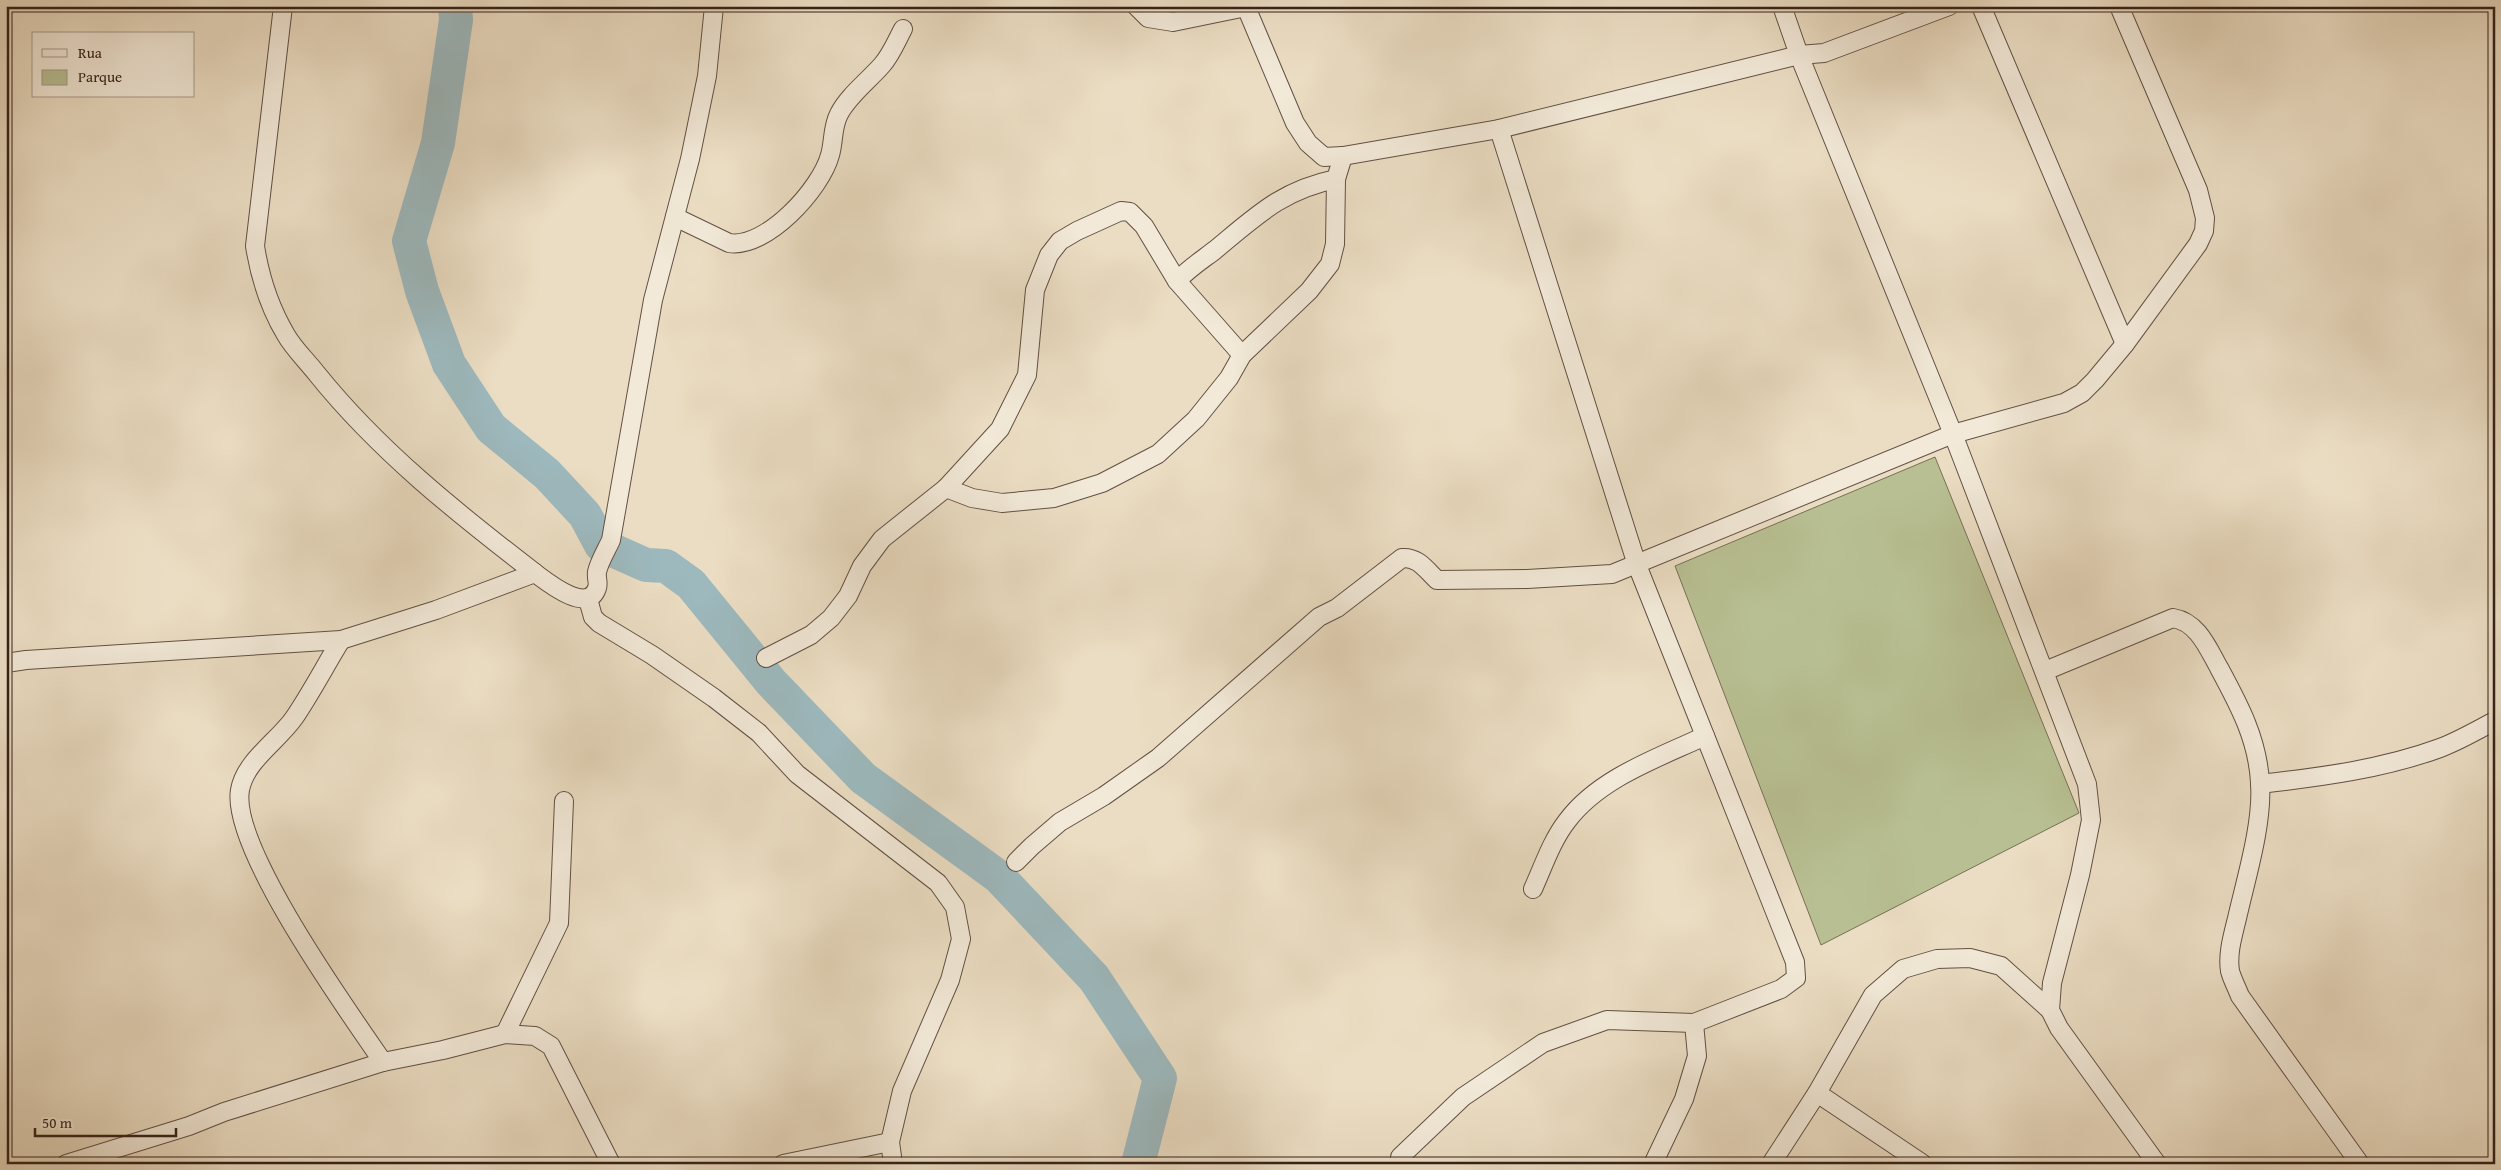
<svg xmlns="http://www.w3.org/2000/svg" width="2501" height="1170" font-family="'Gentium Book Plus',serif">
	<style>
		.green { fill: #b8c093; stroke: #767056 }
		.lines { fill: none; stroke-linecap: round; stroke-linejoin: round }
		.river { stroke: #9db9be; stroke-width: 34 }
		.street-casing { stroke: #625044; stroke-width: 20 }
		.street { stroke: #f2e9d8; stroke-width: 18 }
	</style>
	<rect width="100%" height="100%" fill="#ebddc3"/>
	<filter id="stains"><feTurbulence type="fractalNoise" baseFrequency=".004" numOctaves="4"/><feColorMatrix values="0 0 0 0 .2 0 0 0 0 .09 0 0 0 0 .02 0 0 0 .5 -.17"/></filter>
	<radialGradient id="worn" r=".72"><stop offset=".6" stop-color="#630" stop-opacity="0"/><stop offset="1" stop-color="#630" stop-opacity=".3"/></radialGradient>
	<path class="green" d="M1935,457L2079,813L1821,945L1675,566Z"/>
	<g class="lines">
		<path class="river" d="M455,6L456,20L438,143L409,241L422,291L449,364L491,428L547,474L585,515L601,545L646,565L666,566L691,584L771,682L863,778L999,877L1094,978L1160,1078L1138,1164"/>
		<g class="street-casing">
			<g id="street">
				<path d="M283,6L255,246C260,278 270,308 286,335C294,349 307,361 317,374C379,451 457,513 535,573"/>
				<path d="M1136,6L1148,18L1173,22L1251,6"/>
				<path d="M1782,6L1799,55L1953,434L2087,784L2091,820L2080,875L2052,983L2050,1010L2059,1028L2157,1164"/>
				<path d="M1981,6L2125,344"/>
				<path d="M1246,7L1295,123L1308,143L1324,157L1343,156L1499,129L1799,55L1824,53L1949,6"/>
				<path d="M675,217L729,243C766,249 821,189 830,155C834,142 832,127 839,114C848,96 868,81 882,65C891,55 897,40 903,29"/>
				<path d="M1177,281C1188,269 1202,260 1215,250C1256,216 1282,190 1336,179"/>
				<path d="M946,488L972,498L1002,503L1054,498L1102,483L1158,454L1196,419L1229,378L1242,355L1309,291L1330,264L1335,244L1336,179L1343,156"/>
				<path d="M588,599L593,617L599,623L652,655L714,698L759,733L797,774L938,883L955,907L961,939L950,980L902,1091L890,1142L893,1164"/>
				<path d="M341,640C325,666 311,693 294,718C278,741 245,761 240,790C230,847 348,1011 383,1062"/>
				<path d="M766,658L811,635L831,618L848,596L862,566L882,539L946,488L1000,429L1027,375L1035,290L1049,255L1060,241L1077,231L1121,211L1130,212L1144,226L1177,281L1242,355"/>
				<path d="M6,663L26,660L341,640L436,610L535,573C547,582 588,615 597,588C599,583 596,578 597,572C599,562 607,549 611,540L653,300L690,159L707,76L714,6"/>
				<path d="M2045,671L2173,618C2197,622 2207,646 2218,666C2238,703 2258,739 2260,783C2263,822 2247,875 2238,914C2234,932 2227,952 2230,971C2232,979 2237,988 2240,996L2360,1164"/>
				<path d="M2260,784C2321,777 2383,769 2440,748C2459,741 2477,730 2495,721"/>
				<path d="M1016,862L1032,846L1060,822L1104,796L1158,758L1319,617L1337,608L1402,558C1419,557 1426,570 1437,580L1527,579L1612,574L1953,434L2064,403L2082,393L2095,380L2125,344L2198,244L2204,231L2205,218L2198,190L2119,6"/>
				<path d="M1533,889C1543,867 1552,840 1567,821C1599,778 1658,758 1705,736"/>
				<path d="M505,1034L559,923L564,801"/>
				<path d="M1817,1093L1923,1164"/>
				<path d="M1400,1157L1463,1097L1543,1043L1607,1020L1694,1023L1781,989L1796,978L1795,962L1637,565L1499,129"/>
				<path d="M66,1164L189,1126L224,1112L383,1062L443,1050L505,1034L535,1036L551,1046L611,1164"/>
				<path d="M783,1164L890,1142"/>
				<path d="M1653,1164L1684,1099L1697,1056L1694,1023"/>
				<path d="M1771,1164L1817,1093L1873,995L1903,969L1937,959L1970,958L2001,966L2050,1010"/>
			</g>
		</g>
		<use href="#street" class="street"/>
	</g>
	<rect width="2501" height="1170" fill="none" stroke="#ebddc3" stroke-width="25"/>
	<rect x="8" y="8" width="2486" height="1155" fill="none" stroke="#35211a" stroke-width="2.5"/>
	<rect x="12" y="12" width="2476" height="1145" fill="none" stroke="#35211a"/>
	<rect x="32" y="32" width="162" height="65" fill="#f2e9d8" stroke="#a6998c"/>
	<rect x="42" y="49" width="25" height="8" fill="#f2e9d8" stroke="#a6998c"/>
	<text x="78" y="58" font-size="15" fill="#35211a">Rua</text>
	<rect x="42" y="70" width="25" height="15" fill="#b8c093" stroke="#a6998c"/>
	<text x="78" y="82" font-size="15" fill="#35211a">Parque</text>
	<path d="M35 1128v8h141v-8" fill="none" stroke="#35211a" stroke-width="2.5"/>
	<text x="42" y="1128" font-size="15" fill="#35211a" stroke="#f2e9d8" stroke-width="4" paint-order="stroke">50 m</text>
	<rect width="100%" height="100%" filter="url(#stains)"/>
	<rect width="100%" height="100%" fill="url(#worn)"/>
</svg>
